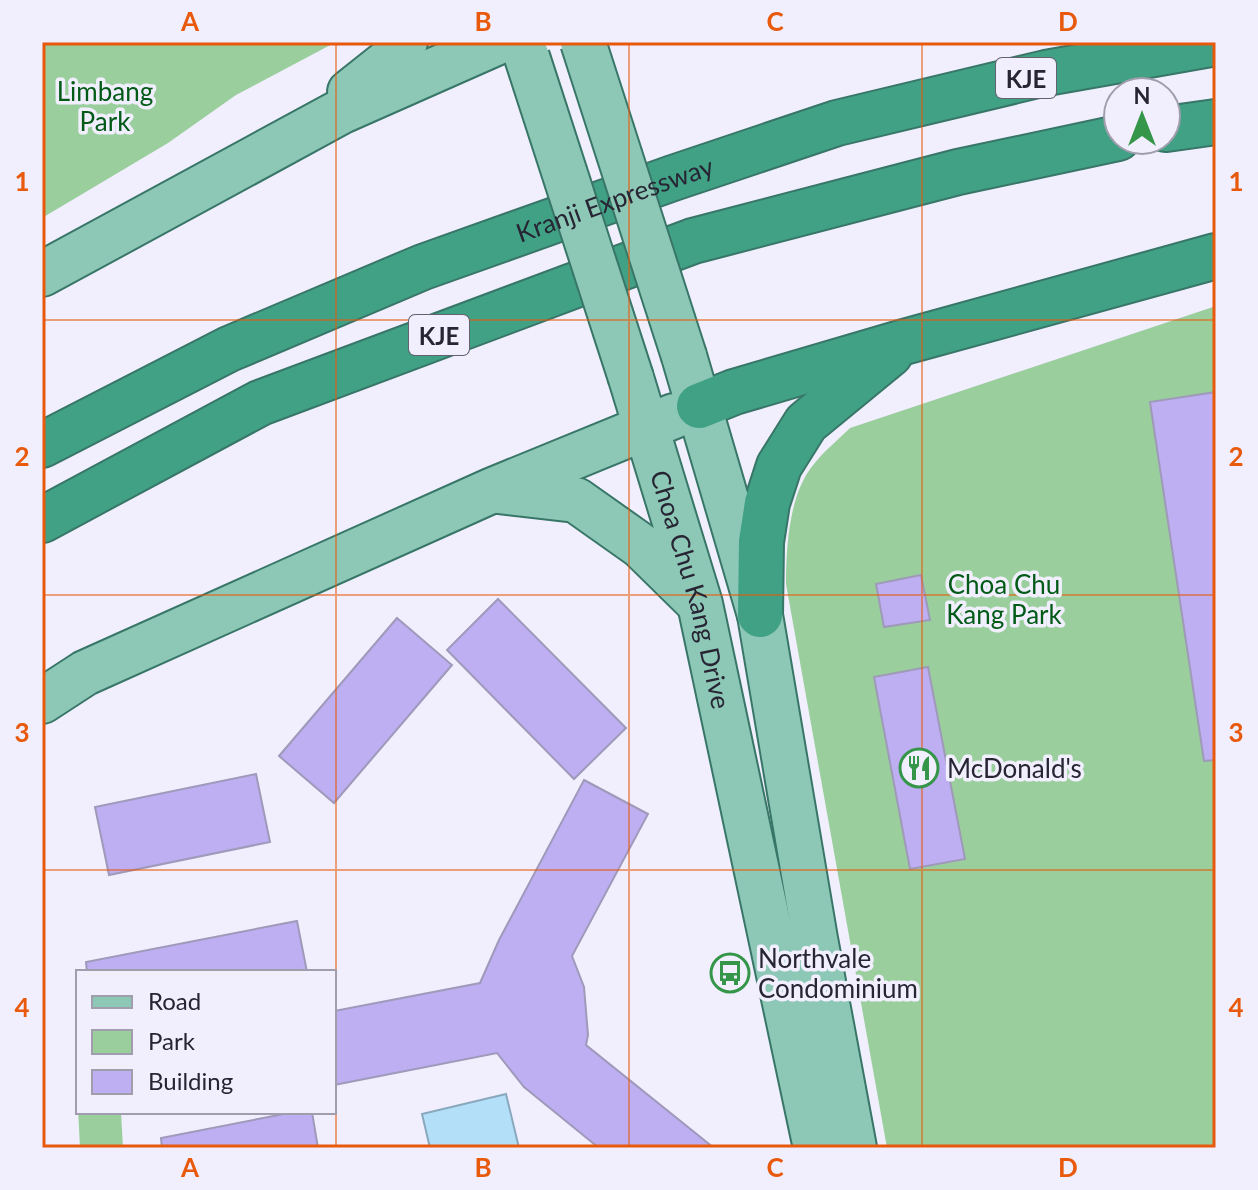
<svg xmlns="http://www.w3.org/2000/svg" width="1258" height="1190" font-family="Lato,sans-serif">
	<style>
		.green { fill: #9ace9c }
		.water { fill: #b3e0f8; stroke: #89a8bd; stroke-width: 2 }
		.building { fill: #bdaff2; stroke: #9f99ba; stroke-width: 2 }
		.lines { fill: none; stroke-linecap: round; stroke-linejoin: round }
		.major-casing { stroke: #387668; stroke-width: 48 }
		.highway-casing { stroke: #387668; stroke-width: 48 }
		.major { stroke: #8dc7b6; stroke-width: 44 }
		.highway { stroke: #41a185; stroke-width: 44 }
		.major-bridge-casing { stroke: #387668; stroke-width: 48; stroke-linecap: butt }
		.major-bridge { stroke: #8dc7b6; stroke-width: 44 }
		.grid { fill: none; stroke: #e8590c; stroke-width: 2; stroke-opacity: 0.55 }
		.labels { text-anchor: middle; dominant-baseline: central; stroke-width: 7; stroke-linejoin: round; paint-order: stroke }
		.shield { fill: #f1effe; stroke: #646270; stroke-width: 2 }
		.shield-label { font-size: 24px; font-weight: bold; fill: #272533 }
		.park-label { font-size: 26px; fill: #025a17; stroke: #f1effe }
		.street-label { font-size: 26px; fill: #272533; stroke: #f1effe }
		.poi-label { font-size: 26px; fill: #272533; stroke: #f1effe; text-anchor: start }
		.neatline { fill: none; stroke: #e8590c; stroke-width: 3 }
		.grid-label { font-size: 26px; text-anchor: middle; font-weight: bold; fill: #e8590c }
	</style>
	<rect width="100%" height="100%" fill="#f1effe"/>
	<g class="green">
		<path d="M42,42H336L236,95L168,143L42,218Z"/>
		<path d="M1216,306V1148H887L786,584C786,547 789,493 814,464C824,451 838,440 850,428Z"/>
		<path d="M78,1108V1112H121L123,1148H80Z"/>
	</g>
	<path class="water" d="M506,1094L519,1148H430L422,1114Z"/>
	<g class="building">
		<path d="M1216,392V760L1204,761L1150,402Z"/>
		<path d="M921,575L930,620L884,627L876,584Z"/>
		<path d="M498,599L626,728L574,779L447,650Z"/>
		<path d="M397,618L452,665L334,803L279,756Z"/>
		<path d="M928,667L965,859L910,869L874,677Z"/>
		<path d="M256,774L270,842L109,875L95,807Z"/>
		<path d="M584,780L648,814L572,956L584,987L588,1035L586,1045L714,1148H599L524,1087L497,1053L334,1085V1011L480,983L499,940Z"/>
		<path d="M297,921L307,972H87L86,962Z"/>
		<path d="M294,1112H312L318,1148H162L161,1138Z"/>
	</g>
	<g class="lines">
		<g class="major-casing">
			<g id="major">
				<path d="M350,92L389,61L405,42"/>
				<path d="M42,274L342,111L498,42"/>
				<path d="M684,356L760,615L815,939L854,1148"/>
				<path id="s1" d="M631,378L700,604L816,1148"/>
				<path d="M498,491L576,500L641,546L699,603"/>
				<path d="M42,701L85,673L493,490L674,416"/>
			</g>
		</g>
		<g class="highway-casing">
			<g id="highway">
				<path d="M1166,129L1216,122"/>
				<path d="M699,406L734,392L904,342L1216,256"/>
				<path id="s2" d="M42,445L229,349L423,267L673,178L837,123L1046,73L1216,43"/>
				<path d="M42,520L260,403L693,241L958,172L1118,138"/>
				<path d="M760,615L761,542L767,503L779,466L806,423L890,354"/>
			</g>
		</g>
		<use href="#major" class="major"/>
		<use href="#highway" class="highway"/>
		<g class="major-bridge-casing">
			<g id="major-bridge">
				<path d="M583,42L684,356"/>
				<path d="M527,57L631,378"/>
			</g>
		</g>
		<use href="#major-bridge" class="major-bridge"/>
	</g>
	<path class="grid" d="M336,42V1148M629,42V1148M922,42V1148M42,320H1216M42,595H1216M42,870H1216"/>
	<defs>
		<g id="restaurant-ring" transform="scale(2)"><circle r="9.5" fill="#f1effe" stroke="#359548" stroke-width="1.5"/><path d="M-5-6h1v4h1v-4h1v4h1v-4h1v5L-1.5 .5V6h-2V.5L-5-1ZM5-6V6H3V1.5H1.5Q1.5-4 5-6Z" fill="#359548"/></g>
		<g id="bus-ring" transform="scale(2)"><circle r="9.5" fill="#f1effe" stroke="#359548" stroke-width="1.5"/><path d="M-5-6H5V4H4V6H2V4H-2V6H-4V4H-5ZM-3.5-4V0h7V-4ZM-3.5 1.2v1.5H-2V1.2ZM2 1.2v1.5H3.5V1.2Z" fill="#359548"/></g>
	</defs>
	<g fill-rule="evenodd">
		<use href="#restaurant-ring" x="919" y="768"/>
		<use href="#bus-ring" x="730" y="973"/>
	</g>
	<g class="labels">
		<g class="shield">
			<rect x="996" y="58" width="60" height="40" rx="6"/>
			<rect x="409" y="315" width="60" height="40" rx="6"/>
		</g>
		<g class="shield-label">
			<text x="1026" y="78">KJE</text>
			<text x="439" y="335">KJE</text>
		</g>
		<g class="park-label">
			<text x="105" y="91">Limbang<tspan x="105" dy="30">Park</tspan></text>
			<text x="1004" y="584">Choa Chu<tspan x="1004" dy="30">Kang Park</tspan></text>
		</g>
		<g class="street-label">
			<text stroke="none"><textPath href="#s2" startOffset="624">Kranji Expressway</textPath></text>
			<text stroke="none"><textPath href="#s1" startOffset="220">Choa Chu Kang Drive</textPath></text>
		</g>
		<g class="poi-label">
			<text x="947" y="768">McDonald's</text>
			<text x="758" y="958">Northvale<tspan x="758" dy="30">Condominium</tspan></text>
		</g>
	</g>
	<rect width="1258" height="1190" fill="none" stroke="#f1effe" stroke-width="88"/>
	<rect x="76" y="970" width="260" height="144" fill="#f1effe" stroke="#a09ead" stroke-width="2"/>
	<rect x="92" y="996" width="40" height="12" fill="#8dc7b6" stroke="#a09ead" stroke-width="2"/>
	<text x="148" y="1010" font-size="24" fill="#272533">Road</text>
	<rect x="92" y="1030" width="40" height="24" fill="#9ace9c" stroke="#a09ead" stroke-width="2"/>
	<text x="148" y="1050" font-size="24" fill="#272533">Park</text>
	<rect x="92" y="1070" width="40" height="24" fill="#bdaff2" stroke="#a09ead" stroke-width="2"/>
	<text x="148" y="1090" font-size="24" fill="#272533">Building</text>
	<g transform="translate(1142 116)"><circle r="38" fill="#f1effe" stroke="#a09ead" stroke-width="2"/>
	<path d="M0-6L14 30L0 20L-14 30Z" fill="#359548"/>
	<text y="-12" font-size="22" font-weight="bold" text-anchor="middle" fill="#272533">N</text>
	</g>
	<rect x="44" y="44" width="1170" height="1102" class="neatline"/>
	<g class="grid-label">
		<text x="190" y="31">A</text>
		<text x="483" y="31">B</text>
		<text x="775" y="31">C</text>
		<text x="1068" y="31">D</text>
		<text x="22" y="191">1</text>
		<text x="1236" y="191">1</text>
		<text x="22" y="466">2</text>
		<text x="1236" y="466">2</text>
		<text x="22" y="742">3</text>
		<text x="1236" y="742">3</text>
		<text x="22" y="1017">4</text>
		<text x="1236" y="1017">4</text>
		<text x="190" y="1177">A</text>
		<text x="483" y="1177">B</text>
		<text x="775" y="1177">C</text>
		<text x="1068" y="1177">D</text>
	</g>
</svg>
